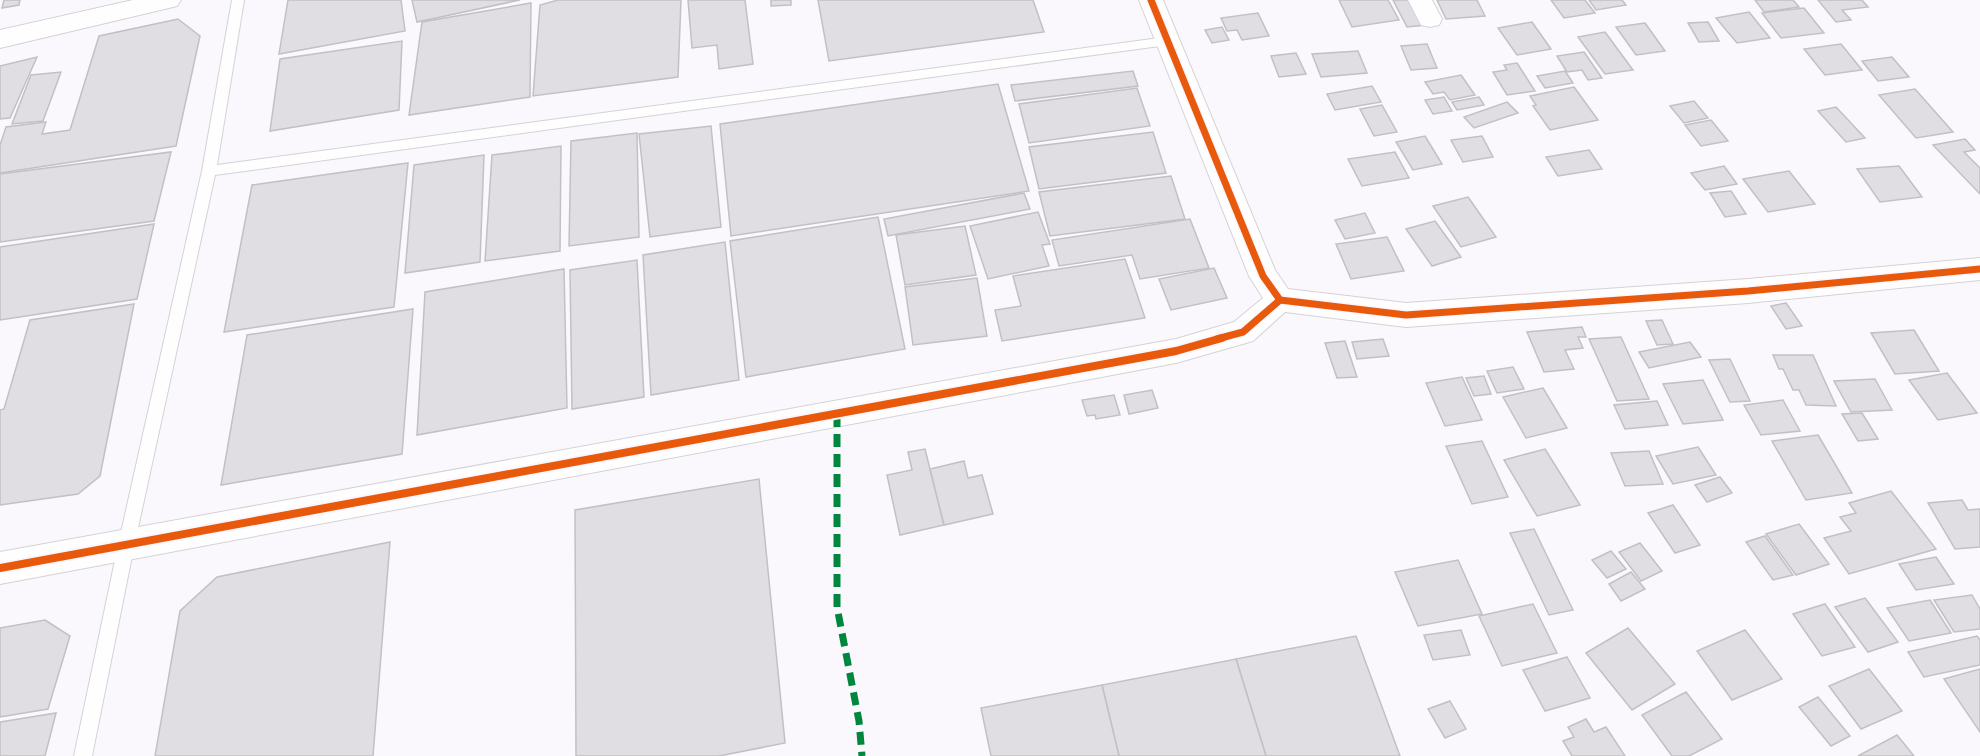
<svg xmlns="http://www.w3.org/2000/svg" width="1980" height="756" font-family="'DM Sans',sans-serif">
	<style>
		.building { fill: #e0dee2; stroke: #c2c0c4; stroke-width: 1.5 }
		.lines { fill: none; stroke-linecap: round; stroke-linejoin: round }
		.service-casing { stroke: #d4d2d6; stroke-width: 2 }
		.minor-casing { stroke: #d4d2d6; stroke-width: 2 }
		.service { fill: #fefeff; fill-rule: evenodd }
		.minor { fill: #fefeff; fill-rule: evenodd }
		.quiet { stroke: #00873e; stroke-width: 7; stroke-dasharray: 13 7; stroke-linecap: butt }
		.cycleway-far1-casing { stroke: #f9f6fe; stroke-width: 10 }
		.cycleway-casing { stroke: #f9f6fe; stroke-width: 12 }
		.cycleway-far1 { stroke: #e8590c; stroke-width: 7 }
		.cycleway { stroke: #e8590c; stroke-width: 8 }
	</style>
	<rect width="100%" height="100%" fill="#faf8fc"/>
	<g class="building">
		<path d="M4,0H20L19,5L2,8Z"/>
		<path d="M288,0H401L405,31L279,54Z"/>
		<path d="M412,0H520L417,22Z"/>
		<path d="M558,0H681L678,77L533,96L540,5Z"/>
		<path d="M688,0H745L753,64L719,69L717,45L692,48Z"/>
		<path d="M771,0H791V5L771,6Z"/>
		<path d="M818,0H1033L1044,32L829,61Z"/>
		<path d="M1339,0H1388L1399,20L1352,27Z"/>
		<path d="M1393,0H1413L1426,25L1407,27Z"/>
		<path d="M1437,0H1477L1485,16L1446,19Z"/>
		<path d="M1551,0H1585L1595,13L1564,18Z"/>
		<path d="M1589,0H1622L1626,5L1596,10Z"/>
		<path d="M1755,0H1793L1799,7L1764,12Z"/>
		<path d="M1818,0H1862L1868,7L1842,10L1851,20L1836,22Z"/>
		<path d="M531,3L530,97L409,115L422,22Z"/>
		<path d="M1804,8L1824,33L1781,38L1762,13Z"/>
		<path d="M1749,12L1770,38L1737,43L1716,18Z"/>
		<path d="M1258,13L1269,36L1242,40L1237,30L1227,31L1221,18Z"/>
		<path d="M178,19L200,36L176,146L0,173V145L6,127L46,122L42,134L70,130L99,36Z"/>
		<path d="M1532,22L1551,49L1517,55L1498,28Z"/>
		<path d="M1708,22L1719,41L1699,42L1688,23Z"/>
		<path d="M1645,23L1665,51L1636,55L1616,27Z"/>
		<path d="M1222,27L1229,40L1212,43L1205,30Z"/>
		<path d="M1605,32L1633,70L1605,74L1578,37Z"/>
		<path d="M402,41L399,110L270,131L280,59Z"/>
		<path d="M1427,44L1437,68L1411,70L1401,46Z"/>
		<path d="M1841,44L1862,70L1825,75L1804,49Z"/>
		<path d="M1358,51L1367,73L1321,77L1312,54Z"/>
		<path d="M1584,52L1602,78L1588,80L1582,70L1567,72L1557,56Z"/>
		<path d="M1296,53L1306,74L1279,77L1271,56Z"/>
		<path d="M37,57L10,118L0,119V66Z"/>
		<path d="M1892,57L1909,77L1878,81L1862,61Z"/>
		<path d="M1517,63L1535,91L1507,95L1493,72L1507,70L1504,65Z"/>
		<path d="M1133,71L1138,86L1015,101L1011,85Z"/>
		<path d="M1565,71L1573,83L1545,88L1537,76Z"/>
		<path d="M61,72L43,121L12,124L31,75Z"/>
		<path d="M1461,75L1475,95L1450,100L1444,92L1433,94L1425,82Z"/>
		<path d="M998,84L1029,191L731,236L720,124Z"/>
		<path d="M1372,86L1381,102L1335,110L1327,94Z"/>
		<path d="M1574,87L1598,120L1550,130L1533,106L1536,105L1530,96Z"/>
		<path d="M1137,88L1150,126L1029,143L1019,104Z"/>
		<path d="M1915,89L1953,132L1916,138L1879,95Z"/>
		<path d="M1444,97L1452,111L1433,114L1425,100Z"/>
		<path d="M1479,97L1484,105L1457,110L1452,102Z"/>
		<path d="M1694,101L1708,118L1684,123L1670,106Z"/>
		<path d="M1507,102L1518,113L1474,128L1464,117Z"/>
		<path d="M1382,105L1397,132L1374,136L1360,109Z"/>
		<path d="M1836,107L1865,138L1846,142L1818,111Z"/>
		<path d="M1711,120L1728,141L1701,146L1685,125Z"/>
		<path d="M711,126L721,227L650,237L639,134Z"/>
		<path d="M1153,132L1166,173L1039,189L1029,147Z"/>
		<path d="M637,133L639,237L569,246L571,141Z"/>
		<path d="M1425,136L1442,164L1413,170L1396,142Z"/>
		<path d="M1482,136L1493,157L1463,162L1451,140Z"/>
		<path d="M1965,139L1975,150L1964,152L1980,168V194L1933,145Z"/>
		<path d="M561,146L560,251L485,261L492,155Z"/>
		<path d="M1589,150L1602,169L1558,176L1546,157Z"/>
		<path d="M171,152L154,221L0,242V174Z"/>
		<path d="M1395,152L1409,178L1362,186L1348,159Z"/>
		<path d="M484,155L480,262L405,273L414,165Z"/>
		<path d="M408,163L394,307L224,332L252,185Z"/>
		<path d="M1724,166L1737,184L1705,190L1691,173Z"/>
		<path d="M1899,166L1922,197L1880,202L1857,169Z"/>
		<path d="M1789,171L1815,204L1768,212L1743,179Z"/>
		<path d="M1171,176L1185,219L1050,236L1039,192Z"/>
		<path d="M1731,191L1746,214L1725,217L1710,193Z"/>
		<path d="M1024,193L1030,209L888,236L884,219Z"/>
		<path d="M1468,197L1496,237L1461,247L1433,206Z"/>
		<path d="M1038,212L1050,244L1042,245L1049,266L988,279L970,226Z"/>
		<path d="M1365,213L1375,233L1345,239L1335,220Z"/>
		<path d="M878,217L905,349L746,377L730,241Z"/>
		<path d="M1190,219L1209,268L1140,279L1132,255L1059,266L1052,240Z"/>
		<path d="M1435,221L1461,257L1432,266L1406,229Z"/>
		<path d="M154,224L137,299L0,320V247Z"/>
		<path d="M965,226L976,275L905,285L896,235Z"/>
		<path d="M1387,237L1404,271L1351,279L1336,244Z"/>
		<path d="M725,242L739,380L651,395L643,255Z"/>
		<path d="M1125,259L1145,318L1002,341L995,310L1021,306L1013,276Z"/>
		<path d="M637,260L644,397L572,409L570,270Z"/>
		<path d="M1214,268L1227,298L1171,310L1159,279Z"/>
		<path d="M564,269L567,408L417,435L425,292Z"/>
		<path d="M977,278L987,336L913,345L905,287Z"/>
		<path d="M1786,303L1802,326L1786,329L1771,306Z"/>
		<path d="M134,304L100,476L78,494L0,505V410L4,409L30,320Z"/>
		<path d="M413,309L402,454L221,485L247,335Z"/>
		<path d="M1662,320L1673,344L1657,345L1646,321Z"/>
		<path d="M1582,327L1586,337H1578L1583,348L1565,350L1574,369L1544,372L1527,332Z"/>
		<path d="M1914,330L1939,371L1895,374L1871,333Z"/>
		<path d="M1621,337L1649,399L1617,401L1589,339Z"/>
		<path d="M1383,339L1389,356L1357,359L1352,342Z"/>
		<path d="M1345,341L1357,377L1337,378L1325,343Z"/>
		<path d="M1690,342L1701,357L1649,368L1639,352Z"/>
		<path d="M1773,355H1813L1836,406L1806,405L1799,390H1793L1783,369H1779Z"/>
		<path d="M1730,359L1750,401L1730,402L1709,360Z"/>
		<path d="M1513,367L1524,389L1497,393L1487,371Z"/>
		<path d="M1947,373L1977,413L1938,420L1909,380Z"/>
		<path d="M1484,376L1491,394L1474,396L1466,378Z"/>
		<path d="M1462,377L1482,420L1445,426L1426,383Z"/>
		<path d="M1875,379L1892,410L1851,412L1834,381Z"/>
		<path d="M1703,380L1723,420L1683,424L1663,384Z"/>
		<path d="M1543,388L1567,428L1526,438L1503,397Z"/>
		<path d="M1152,390L1158,408L1129,414L1124,395Z"/>
		<path d="M1114,395L1120,415L1096,419L1095,415L1087,416L1082,400Z"/>
		<path d="M1783,400L1800,431L1761,435L1744,405Z"/>
		<path d="M1657,401L1668,425L1625,429L1614,405Z"/>
		<path d="M1862,413L1878,439L1858,441L1842,414Z"/>
		<path d="M1818,435L1852,493L1806,500L1772,441Z"/>
		<path d="M1482,441L1508,497L1472,504L1446,446Z"/>
		<path d="M1698,447L1716,475L1673,484L1656,456Z"/>
		<path d="M925,449L944,525L900,535L887,475L912,470L908,452Z"/>
		<path d="M1545,449L1580,505L1537,516L1504,460Z"/>
		<path d="M1649,451L1663,484L1625,486L1611,453Z"/>
		<path d="M964,461L968,478L982,475L993,514L944,525L930,469Z"/>
		<path d="M1720,477L1732,493L1707,502L1695,485Z"/>
		<path d="M759,479L785,743L719,756H576L575,510Z"/>
		<path d="M1891,491L1936,549L1849,574L1824,538L1851,531L1840,517L1856,513L1849,503Z"/>
		<path d="M1962,500L1968,510L1980,509V547L1955,549L1928,503Z"/>
		<path d="M1673,505L1700,545L1675,553L1648,513Z"/>
		<path d="M1799,524L1829,564L1796,575L1766,534Z"/>
		<path d="M1534,529L1573,610L1549,615L1510,533Z"/>
		<path d="M1765,536L1793,575L1773,580L1746,542Z"/>
		<path d="M390,542L373,756H155L180,611L217,577Z"/>
		<path d="M1640,543L1662,571L1641,581L1619,552Z"/>
		<path d="M1611,551L1626,569L1607,578L1592,560Z"/>
		<path d="M1936,557L1954,584L1916,590L1899,564Z"/>
		<path d="M1458,560L1482,614L1418,626L1395,572Z"/>
		<path d="M1631,572L1645,589L1621,601L1609,584Z"/>
		<path d="M1972,595L1980,609V629L1954,632L1934,600Z"/>
		<path d="M1865,598L1898,642L1868,652L1835,607Z"/>
		<path d="M1930,600L1951,633L1909,641L1887,608Z"/>
		<path d="M1533,604L1557,653L1502,666L1479,616Z"/>
		<path d="M1825,604L1855,647L1822,656L1793,614Z"/>
		<path d="M45,620L70,636L48,709L0,717V628Z"/>
		<path d="M1628,628L1675,684L1632,710L1586,653Z"/>
		<path d="M1461,630L1470,655L1433,660L1424,635Z"/>
		<path d="M1745,630L1782,679L1732,700L1697,651Z"/>
		<path d="M1356,636L1400,756H1266L1236,659Z"/>
		<path d="M1977,636L1980,640V665L1924,677L1908,652Z"/>
		<path d="M1567,657L1590,698L1545,711L1523,670Z"/>
		<path d="M1236,659L1266,756H1119L1102,685Z"/>
		<path d="M1869,669L1902,711L1861,729L1829,686Z"/>
		<path d="M1980,669V732L1944,679Z"/>
		<path d="M1102,685L1119,756H991L981,708Z"/>
		<path d="M1686,692L1722,739L1689,756H1672L1642,715Z"/>
		<path d="M1818,697L1850,736L1831,746L1799,707Z"/>
		<path d="M1450,701L1466,729L1445,738L1428,709Z"/>
		<path d="M56,713L45,756H0V722Z"/>
		<path d="M1586,719L1594,732L1606,727L1625,756H1572L1563,741L1574,737L1568,727Z"/>
		<path d="M1897,735L1914,756H1858Z"/>
	</g>
	<g class="lines">
		<g class="service-casing">
			<path id="service" d="M232,0H244L217,165L1167,37L1173,41L1167,45L215,175L134,546L92,756H74L118,546L202,171Z"/>
		</g>
		<g class="minor-casing">
			<g id="minor">
				<path d="M133,0H181L177,6L169,8L0,48V30Z"/>
				<path d="M1139,0H1163L1275,270L1288,289L1406,303L1748,279L1980,258V280L1748,303L1406,327L1285,312L1253,341L1176,363L0,584V552L1176,339L1234,322L1263,298L1249,276Z"/>
				<path d="M1408,0H1432L1442,19L1439,25L1430,27L1421,25Z"/>
			</g>
		</g>
		<use href="#service" class="service"/>
		<use href="#minor" class="minor"/>
		<path class="quiet" d="M837,414V607L859,721L862,756"/>
		<g class="cycleway-far1-casing">
			<g id="cycleway-far1">
				<path d="M1151,0L1263,276L1280,300L1406,315L1748,291L1980,269"/>
				<path d="M1217,339L1243,332L1280,300"/>
			</g>
		</g>
		<g class="cycleway-casing">
			<path id="cycleway" d="M0,568L1176,351L1222,338"/>
		</g>
		<use href="#cycleway-far1" class="cycleway-far1"/>
		<use href="#cycleway" class="cycleway"/>
	</g>
</svg>
